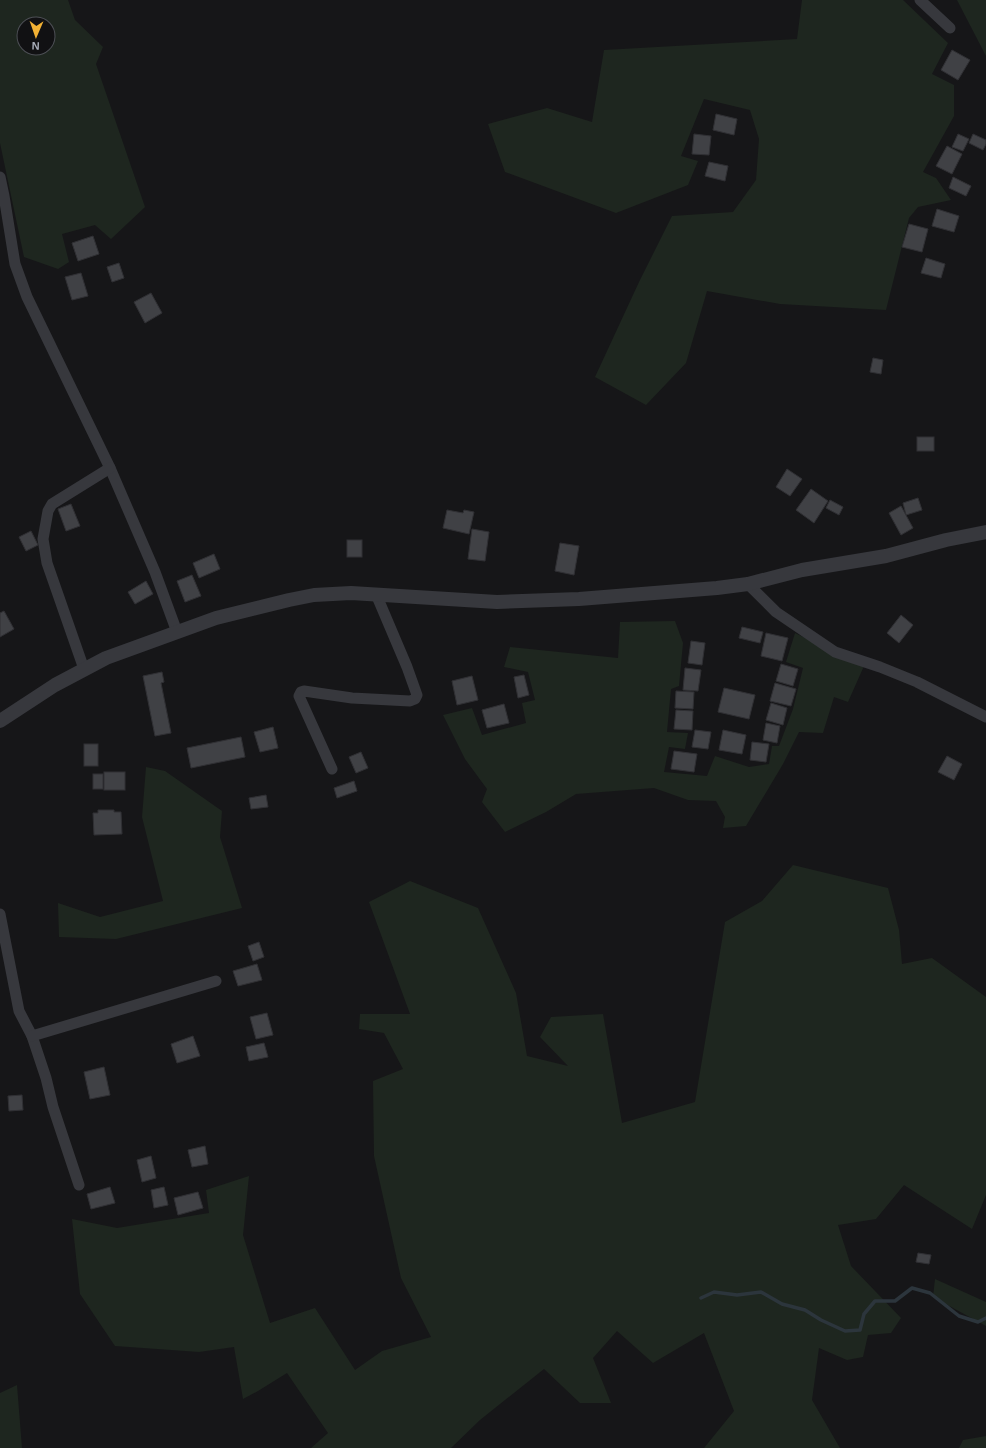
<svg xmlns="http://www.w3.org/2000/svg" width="986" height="1448" font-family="Arial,sans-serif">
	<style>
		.green { fill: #1e261f; fill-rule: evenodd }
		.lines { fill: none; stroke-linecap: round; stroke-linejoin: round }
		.stream { stroke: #2c353c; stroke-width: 3.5 }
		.building { fill: #404145; stroke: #303034 }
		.minor { stroke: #37383d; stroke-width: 11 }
		.tertiary { stroke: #37383d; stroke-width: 14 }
	</style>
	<rect width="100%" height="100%" fill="#161618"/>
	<g class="green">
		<path d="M0,0H68L75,20L103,47L96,64L145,207L111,239L95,225L62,234L69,262L58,269L24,257L0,143ZM24,24H48V48H24Z"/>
		<path d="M802,0H903L948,43L932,74L954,85V116L923,172L936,178L951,200L918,207L909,218L886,310L780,304L707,291L686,363L646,405L595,377L639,282L672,216L733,212L756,180L759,139L750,110L704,99L681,156L698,161L688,185L616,213L505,172L488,124L547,108L592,122L604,50L797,39Z"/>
		<path d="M957,0H986V56Z"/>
		<path d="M675,621L683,643L679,686L671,689L667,732L688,733L685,749L669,747L664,772L707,776L715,756L749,767L769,764L772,746H779L793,709L803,668L786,662L795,633L864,666L848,702L834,697L823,733L799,732L783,764L746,826L723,828L725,817L716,801L688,800L654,788L576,794L546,812L505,832L482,802L487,789L465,759L443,715L472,708L482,735L526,723L522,703L535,700L528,672L504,667L510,647L618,658L620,622Z"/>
		<path d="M146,767L165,771L222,811L220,837L242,908L116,939L59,937L58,903L100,917L163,901L142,817Z"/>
		<path d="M793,865L888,888L899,930L902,964L932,958L986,997V1195L972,1229L904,1185L876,1219L838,1225L851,1266L901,1318L891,1333L868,1335L863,1357L847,1360L819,1348L812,1400L840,1448H704L734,1411L704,1333L653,1363L617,1331L593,1358L611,1403H580L544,1369L480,1420L451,1448H311L328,1433L287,1373L258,1391L243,1399L234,1347L199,1352L115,1346L80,1294L72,1219L117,1228L209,1213L206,1190L249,1176L243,1235L270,1323L315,1308L355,1370L382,1351L431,1337L401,1278L374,1156L373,1081L403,1069L384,1033L359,1029L360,1014H410L369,902L410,881L478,908L516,993L527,1056L568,1066L540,1037L551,1017L603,1014L622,1123L695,1102L725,922L762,901Z"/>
		<path d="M935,1279L986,1302V1326L933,1297Z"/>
		<path d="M17,1385L22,1448H0V1393Z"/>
		<path d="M986,1436V1448H959L963,1440Z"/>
	</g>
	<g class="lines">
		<path class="stream" d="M701,1298L714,1292L737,1295L761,1292L782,1304L805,1310L821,1320L845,1331L860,1330L864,1314L875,1301H895L912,1288L930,1293L959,1316L978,1322L986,1318"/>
	</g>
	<g class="building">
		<path d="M952,50L970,60L958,80L941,70Z"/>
		<path d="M716,114L737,119L734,135L713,130Z"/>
		<path d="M694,134L711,136L709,155L692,154Z"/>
		<path d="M958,134L969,139L963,151L952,147Z"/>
		<path d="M973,134L986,140V144L983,150L969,143Z"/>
		<path d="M947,146L962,154L952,174L936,166Z"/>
		<path d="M709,162L728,166L725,181L705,176Z"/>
		<path d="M953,177L971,186L966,196L949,188Z"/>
		<path d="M937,209L959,216L954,232L932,226Z"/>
		<path d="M909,224L928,229L922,252L902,247Z"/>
		<path d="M93,236L99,254L78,261L72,243Z"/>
		<path d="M926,258L945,264L941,278L921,273Z"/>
		<path d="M119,263L124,278L112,282L107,267Z"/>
		<path d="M81,273L88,296L72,300L65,277Z"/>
		<path d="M151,293L162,313L145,323L134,302Z"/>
		<path d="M873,358L883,360L881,374L870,372Z"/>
		<rect x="917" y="437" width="17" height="14"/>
		<path d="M787,469L802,479L790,496L776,487Z"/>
		<path d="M811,489L828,501L814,523L796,510Z"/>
		<path d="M918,498L922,510L906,515L903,503Z"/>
		<path d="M830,500L843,507L839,515L826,508Z"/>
		<path d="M71,504L80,526L66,531L58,509Z"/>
		<path d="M901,506L913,528L901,535L889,513Z"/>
		<path d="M447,510L463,513L464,510L474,512L469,534L443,528Z"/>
		<path d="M472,529L489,532L485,561L468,559Z"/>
		<path d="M31,531L38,545L26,551L19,537Z"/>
		<rect x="347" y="540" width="15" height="17"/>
		<path d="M560,543L579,546L574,575L555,571Z"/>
		<path d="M214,554L220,569L199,578L193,563Z"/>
		<path d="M192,575L201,596L185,602L177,581Z"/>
		<path d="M146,581L153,594L135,604L128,592Z"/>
		<path d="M4,611L14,629L0,637V613Z"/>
		<path d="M901,615L913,625L899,643L887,633Z"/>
		<path d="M742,627L763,632L760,643L739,638Z"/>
		<path d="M766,633L788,638L782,661L761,656Z"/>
		<path d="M691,641L705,643L702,665L688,663Z"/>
		<path d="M781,664L798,669L793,686L776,681Z"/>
		<path d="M685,668L701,670L698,691L683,690Z"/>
		<path d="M162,672L164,682L161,683L171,733L155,736L143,676Z"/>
		<path d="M524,675L529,695L518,698L514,677Z"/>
		<path d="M472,676L478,700L457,705L452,681Z"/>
		<path d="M775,683L796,689L791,706L770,701Z"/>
		<path d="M724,688L755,695L749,719L718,712Z"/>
		<path d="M676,691L694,692L693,709L675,708Z"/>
		<path d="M771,703L787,708L783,725L766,720Z"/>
		<path d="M504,704L509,723L487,728L482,710Z"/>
		<path d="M676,710L693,711L692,730L674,729Z"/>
		<path d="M766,723L780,726L777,743L763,740Z"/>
		<path d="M273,727L278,748L260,752L254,732Z"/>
		<path d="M695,730L711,732L708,749L692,747Z"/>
		<path d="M723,730L746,735L742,754L719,750Z"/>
		<path d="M241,737L245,757L191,768L187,748Z"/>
		<path d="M752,742L769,744L766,762L750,760Z"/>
		<rect x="84" y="744" width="14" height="22"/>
		<path d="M674,751L697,754L694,772L671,769Z"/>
		<path d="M361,752L368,768L356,773L349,757Z"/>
		<path d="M947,756L962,764L954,780L938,772Z"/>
		<rect x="104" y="772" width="21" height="18"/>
		<rect x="93" y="774" width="10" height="15"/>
		<path d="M354,781L357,791L337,798L334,788Z"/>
		<path d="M266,795L268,807L251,809L249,798Z"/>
		<path d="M98,810H114V812H121L122,834L94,835L93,813H98Z"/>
		<path d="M259,942L264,957L253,961L248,946Z"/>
		<path d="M257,964L262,980L238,986L233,971Z"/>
		<path d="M267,1013L273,1035L256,1039L250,1017Z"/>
		<path d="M193,1036L200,1056L177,1063L171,1044Z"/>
		<path d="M264,1043L268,1057L249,1061L246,1047Z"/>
		<path d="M104,1067L110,1095L90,1099L84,1072Z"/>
		<path d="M22,1095L23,1110L9,1111L8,1096Z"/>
		<path d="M205,1146L208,1164L192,1167L188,1150Z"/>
		<path d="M151,1156L156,1178L142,1182L137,1160Z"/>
		<path d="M110,1187L115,1203L91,1209L87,1194Z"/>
		<path d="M164,1187L168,1205L154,1208L151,1190Z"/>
		<path d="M198,1192L203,1208L178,1215L174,1198Z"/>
		<path d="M918,1253L931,1255L929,1264L916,1262Z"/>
	</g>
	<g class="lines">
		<g class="minor">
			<path d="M920,0L950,28"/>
			<path d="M0,177L4,196L15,264L27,297L110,468L155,572L177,632"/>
			<path d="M748,584L776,612L835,652L880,667L917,682L986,717"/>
			<path d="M84,669L47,563L43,539L48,511L52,504L110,468"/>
			<path d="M332,769L299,696L301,692L304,691L352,698L410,701L415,699L417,695L407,667L376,594"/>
			<path d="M0,914L19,1011L32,1036L46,1078L53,1107L79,1185"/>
			<path d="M32,1036L216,981"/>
		</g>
		<path class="tertiary" d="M0,721L55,685L106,658L216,618L289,600L314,595L351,593L497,602L579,599L717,588L748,584L802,570L886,556L946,540L986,532"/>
	</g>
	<g transform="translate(36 36) rotate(182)"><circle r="19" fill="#111113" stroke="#4d4f55"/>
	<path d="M0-3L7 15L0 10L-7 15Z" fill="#f2b134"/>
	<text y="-6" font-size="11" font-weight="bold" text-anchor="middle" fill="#a8adb8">N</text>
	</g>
</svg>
